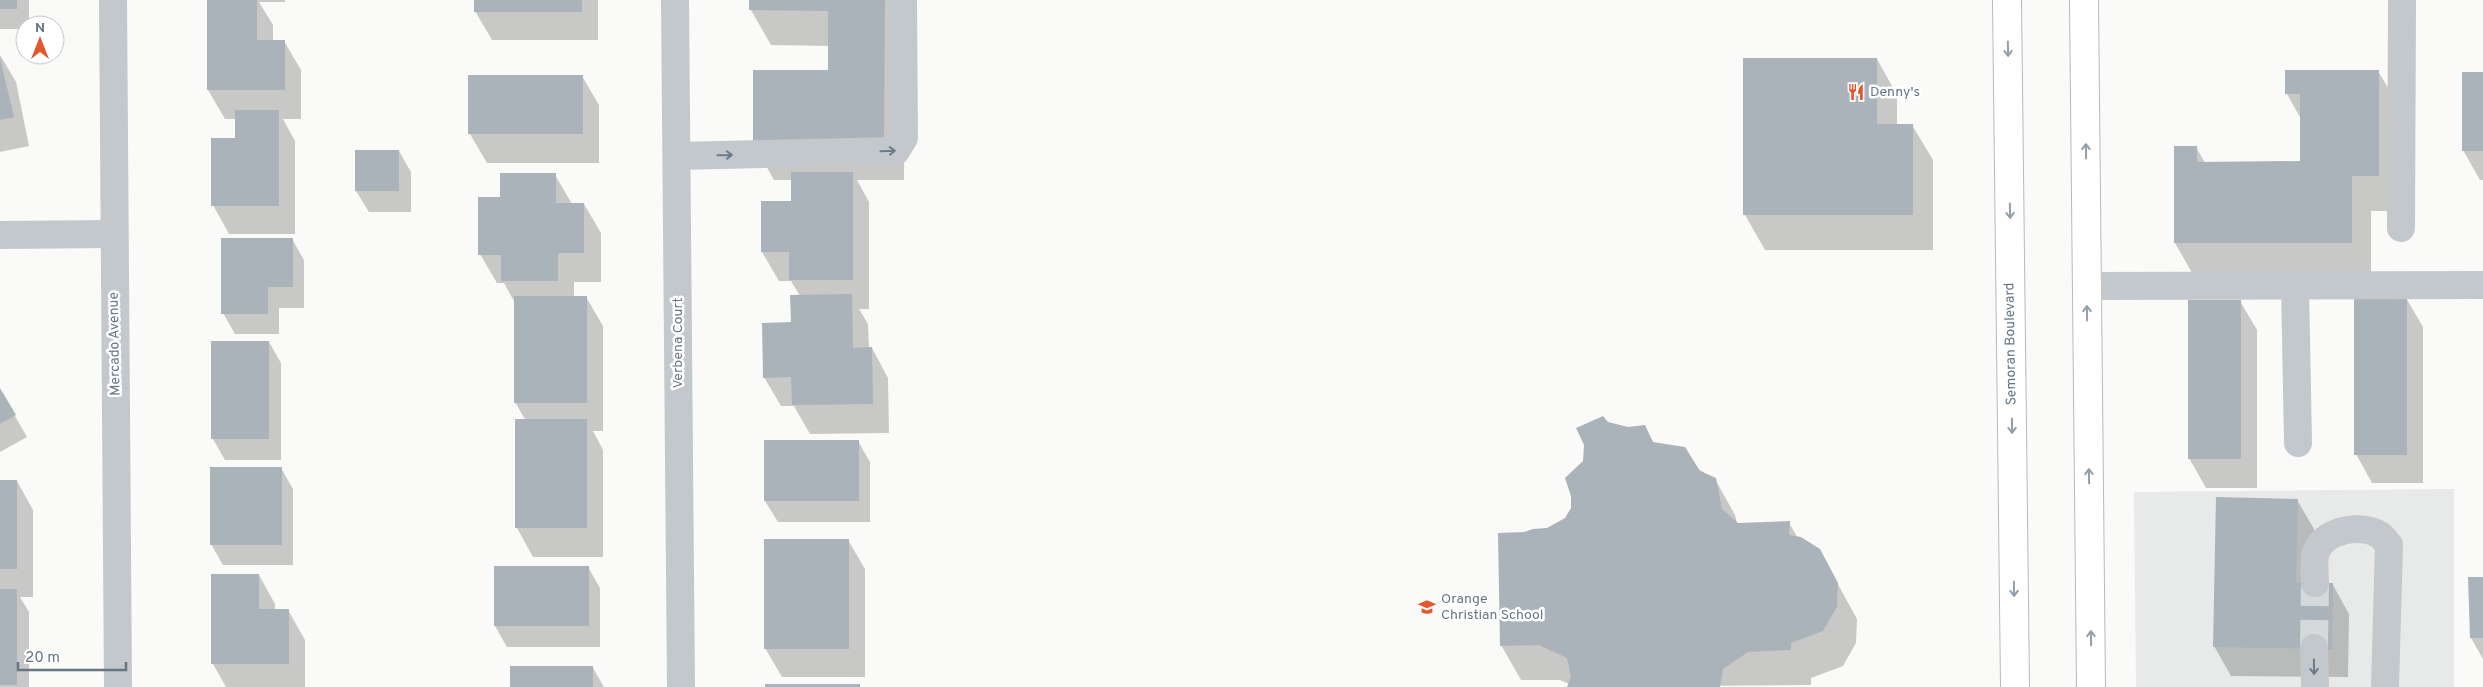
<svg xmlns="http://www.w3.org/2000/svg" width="2483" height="687" font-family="Overpass,sans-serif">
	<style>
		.built { fill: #e8e9e9 }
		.shadow { fill: #0003 }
		.building { fill: #aab3b9 }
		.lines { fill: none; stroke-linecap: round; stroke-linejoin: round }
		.minor-tunnel { stroke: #d5d9db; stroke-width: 28; stroke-dasharray: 28 14; stroke-linecap: butt }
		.major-casing { stroke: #b5babe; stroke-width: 30 }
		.minor { stroke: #c3c8cc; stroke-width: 28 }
		.major { stroke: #fff; stroke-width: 28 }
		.oneway { stroke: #939fa8 }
		.oneway2 { stroke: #6a7a87 }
		.labels { text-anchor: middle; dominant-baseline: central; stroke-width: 5; stroke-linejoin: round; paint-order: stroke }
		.poi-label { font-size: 14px; fill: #657683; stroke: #fff; text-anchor: start }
		.street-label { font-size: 14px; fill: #657683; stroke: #fff }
	</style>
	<rect width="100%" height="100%" fill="#fafaf8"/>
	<path class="built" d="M2454,489V687H2136L2134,492Z"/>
	<g class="shadow">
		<path d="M0,0H29V25H25V29H0Z"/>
		<path d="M208,0H285V2H259L273,25V41H284L301,70V119H283L295,141V234H229L213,205L236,139V119H225L208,90Z"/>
		<path d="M475,0H598V40H492L475,11Z"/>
		<path d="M751,0H905L904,180H857L869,202V309H859L868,324L869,348H872L888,378L889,433L810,434L794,406H781L764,377L792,323L800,296L791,281H779L762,252L792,203V180H774L754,144L830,71V46L771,45L751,10Z"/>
		<path d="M0,55L16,82L29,146L0,152Z"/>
		<path d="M1877,59L1897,95V125H1912L1933,160V250H1765L1745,215Z"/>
		<path d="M2378,71L2399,106V211H2371V278H2195L2175,243L2196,147L2205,163H2301V119L2287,94Z"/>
		<path d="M2483,73V180H2480L2463,150Z"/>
		<path d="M582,76L599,105V163H487L470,134Z"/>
		<path d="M399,151L411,172V212H369L356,191Z"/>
		<path d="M555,175L572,204H584L601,233V282H574V297H586L603,326V431H593L603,450V557H533L517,528L526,421L515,402V303L504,283H497L480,254L501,199Z"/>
		<path d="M292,239L304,260V308H279V334H235L223,313Z"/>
		<path d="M2406,298L2423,327V483H2372L2356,454Z"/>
		<path d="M2240,301L2257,330V488H2206L2189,458Z"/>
		<path d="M269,342L281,363V460H225L213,439Z"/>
		<path d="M0,390L27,437L0,452Z"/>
		<path d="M1607,423L1627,428L1644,427L1654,443L1715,479L1735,515L1737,523H1789L1798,538L1819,550L1857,619L1856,643L1843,666L1811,678V685L1568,687L1569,684L1560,680H1521L1501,645L1524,533L1547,529L1566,519L1572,509L1584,462Z"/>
		<path d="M858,441L870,462V522H778L765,501Z"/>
		<path d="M281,468L293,489V565H223L211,544Z"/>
		<path d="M0,481H17L33,510V597H20L29,612V687H0Z"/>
		<path d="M2297,500L2314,529L2313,584L2333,585L2349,614L2348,677L2231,676L2214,646Z"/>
		<path d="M848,540L865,569V677H782L765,648Z"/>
		<path d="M495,567H588L600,588V647H507L495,626Z"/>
		<path d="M259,575L275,604V610H288L305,640V687H226L213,664Z"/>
		<path d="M2469,578H2483V659L2471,638Z"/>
		<path d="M593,668L604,687H511Z"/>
	</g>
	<g class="building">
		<rect x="0" y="0" width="17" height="9"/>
		<path d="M207,0H257V40H285V90H207Z"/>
		<rect x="474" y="0" width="108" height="12"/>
		<path d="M749,0H885L884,145H753V70H828V11L749,10Z"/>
		<path d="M0,58L14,117L0,120Z"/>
		<path d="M1743,58H1877V124H1913V215H1743Z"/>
		<path d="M2285,70H2379V176H2352V243H2174V146H2197V162L2300,161V94H2285Z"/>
		<rect x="2462" y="72" width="21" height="79"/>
		<rect x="468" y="75" width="115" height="59"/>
		<path d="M235,110H279V206H211V138H235Z"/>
		<rect x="355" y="150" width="44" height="41"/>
		<path d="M791,172H853V280H789V252H761V201H791Z"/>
		<path d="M500,173H556V203H584V253H558V281H501V255H478V197H500Z"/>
		<path d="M221,238H293V287H268V314H221Z"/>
		<path d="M852,294L853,348L872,347L873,404L792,405L791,377L763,378L762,323L791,322L790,295Z"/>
		<rect x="514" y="296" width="73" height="107"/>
		<rect x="2354" y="297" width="53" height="158"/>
		<rect x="2188" y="300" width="53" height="159"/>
		<rect x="211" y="341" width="58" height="98"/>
		<path d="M0,388L16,415L0,424Z"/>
		<path d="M1603,416L1608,422L1628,427L1645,425L1653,442L1685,447L1700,471L1716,478L1722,509L1738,523L1790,521L1789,535L1801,537L1820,549L1838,583L1837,607L1823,631L1791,643V650L1748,652L1723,669L1720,687H1567L1571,677L1567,658L1539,645L1500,646L1498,533L1524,532L1533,529L1547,528L1565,518L1571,508V496L1565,478L1583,461L1584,445L1576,428Z"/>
		<rect x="515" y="419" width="72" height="109"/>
		<rect x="764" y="440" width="95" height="61"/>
		<rect x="210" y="467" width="72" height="78"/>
		<rect x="0" y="480" width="17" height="89"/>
		<path d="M2216,497L2298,499L2296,583H2333L2332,649L2213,647Z"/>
		<rect x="764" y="539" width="85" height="110"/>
		<rect x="494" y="566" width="95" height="60"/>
		<path d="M211,574H259V609H289V664H211Z"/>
		<path d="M2468,577H2483V638H2470Z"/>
		<rect x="0" y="589" width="17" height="96"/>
		<rect x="510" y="666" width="83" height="21"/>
		<rect x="765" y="684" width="95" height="3"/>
	</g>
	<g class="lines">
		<path class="minor-tunnel" d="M2314,648L2315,583"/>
		<g class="major-casing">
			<g id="major">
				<path d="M2007,0L2015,687"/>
				<path d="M2084,0L2091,687"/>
			</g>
		</g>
		<g class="minor">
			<path d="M113,0L118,687"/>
			<path d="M675,0L681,687"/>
			<path d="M677,156L896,151L904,138L903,0"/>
			<path d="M2401,228L2402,0"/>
			<path d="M0,235L114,234"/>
			<path d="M2295,285L2298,443"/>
			<path d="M2087,286L2483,285"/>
			<path d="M2315,583C2315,574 2313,560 2316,552C2324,530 2359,524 2378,534C2383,536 2386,542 2389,545L2385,687"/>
			<path d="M2314,648L2315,687"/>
		</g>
		<use href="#major" class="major"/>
	</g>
	<defs><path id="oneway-shaft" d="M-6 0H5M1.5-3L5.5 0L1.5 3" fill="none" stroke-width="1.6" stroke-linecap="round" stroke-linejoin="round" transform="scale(1.25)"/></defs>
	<g class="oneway">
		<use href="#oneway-shaft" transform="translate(2008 49) rotate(89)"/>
		<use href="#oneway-shaft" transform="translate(2086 151) rotate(-91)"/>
		<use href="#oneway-shaft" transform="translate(2010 211) rotate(89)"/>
		<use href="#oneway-shaft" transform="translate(2087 313) rotate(-91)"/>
		<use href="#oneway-shaft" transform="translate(2012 426) rotate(89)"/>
		<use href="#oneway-shaft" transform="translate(2089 476) rotate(-91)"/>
		<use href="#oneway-shaft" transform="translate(2014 589) rotate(89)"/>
		<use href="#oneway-shaft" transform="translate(2091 638) rotate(-91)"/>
	</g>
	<g class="oneway2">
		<use href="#oneway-shaft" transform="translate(888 151) rotate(-2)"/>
		<use href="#oneway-shaft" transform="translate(725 155) rotate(-1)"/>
		<use href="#oneway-shaft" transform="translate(2314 667) rotate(89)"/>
	</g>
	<defs>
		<g id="restaurant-bare" transform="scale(1.35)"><path d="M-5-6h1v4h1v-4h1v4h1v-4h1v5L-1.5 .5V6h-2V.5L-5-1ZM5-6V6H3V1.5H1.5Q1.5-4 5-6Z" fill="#e4572e" stroke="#fff" stroke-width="2.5" paint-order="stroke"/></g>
		<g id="school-bare" transform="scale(1.35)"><path d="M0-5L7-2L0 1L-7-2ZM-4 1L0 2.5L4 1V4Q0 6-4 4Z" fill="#e4572e" stroke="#fff" stroke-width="2.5" paint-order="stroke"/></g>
	</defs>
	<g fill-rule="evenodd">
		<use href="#restaurant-bare" x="1856" y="92"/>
		<use href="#school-bare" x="1427" y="607"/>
	</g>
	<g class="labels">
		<g class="poi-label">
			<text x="1870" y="92">Denny's</text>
			<text x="1441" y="599">Orange<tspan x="1441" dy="16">Christian School</tspan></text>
		</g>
		<g class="street-label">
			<text transform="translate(678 343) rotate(-90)">Verbena Court</text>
			<text transform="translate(115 344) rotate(-91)">Mercado Avenue</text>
			<text transform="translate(2011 344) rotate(-91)">Semoran Boulevard</text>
		</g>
	</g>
	<g transform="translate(40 40)"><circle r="24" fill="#ffffff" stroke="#c1c8cd"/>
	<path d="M0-4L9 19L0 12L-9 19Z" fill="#e4572e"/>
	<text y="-8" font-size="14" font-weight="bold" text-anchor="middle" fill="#657683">N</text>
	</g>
	<path d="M18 662v8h108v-8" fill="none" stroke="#657683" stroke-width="2.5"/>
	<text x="25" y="662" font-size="15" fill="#657683" stroke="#ffffff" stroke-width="4" paint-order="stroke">20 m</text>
</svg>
